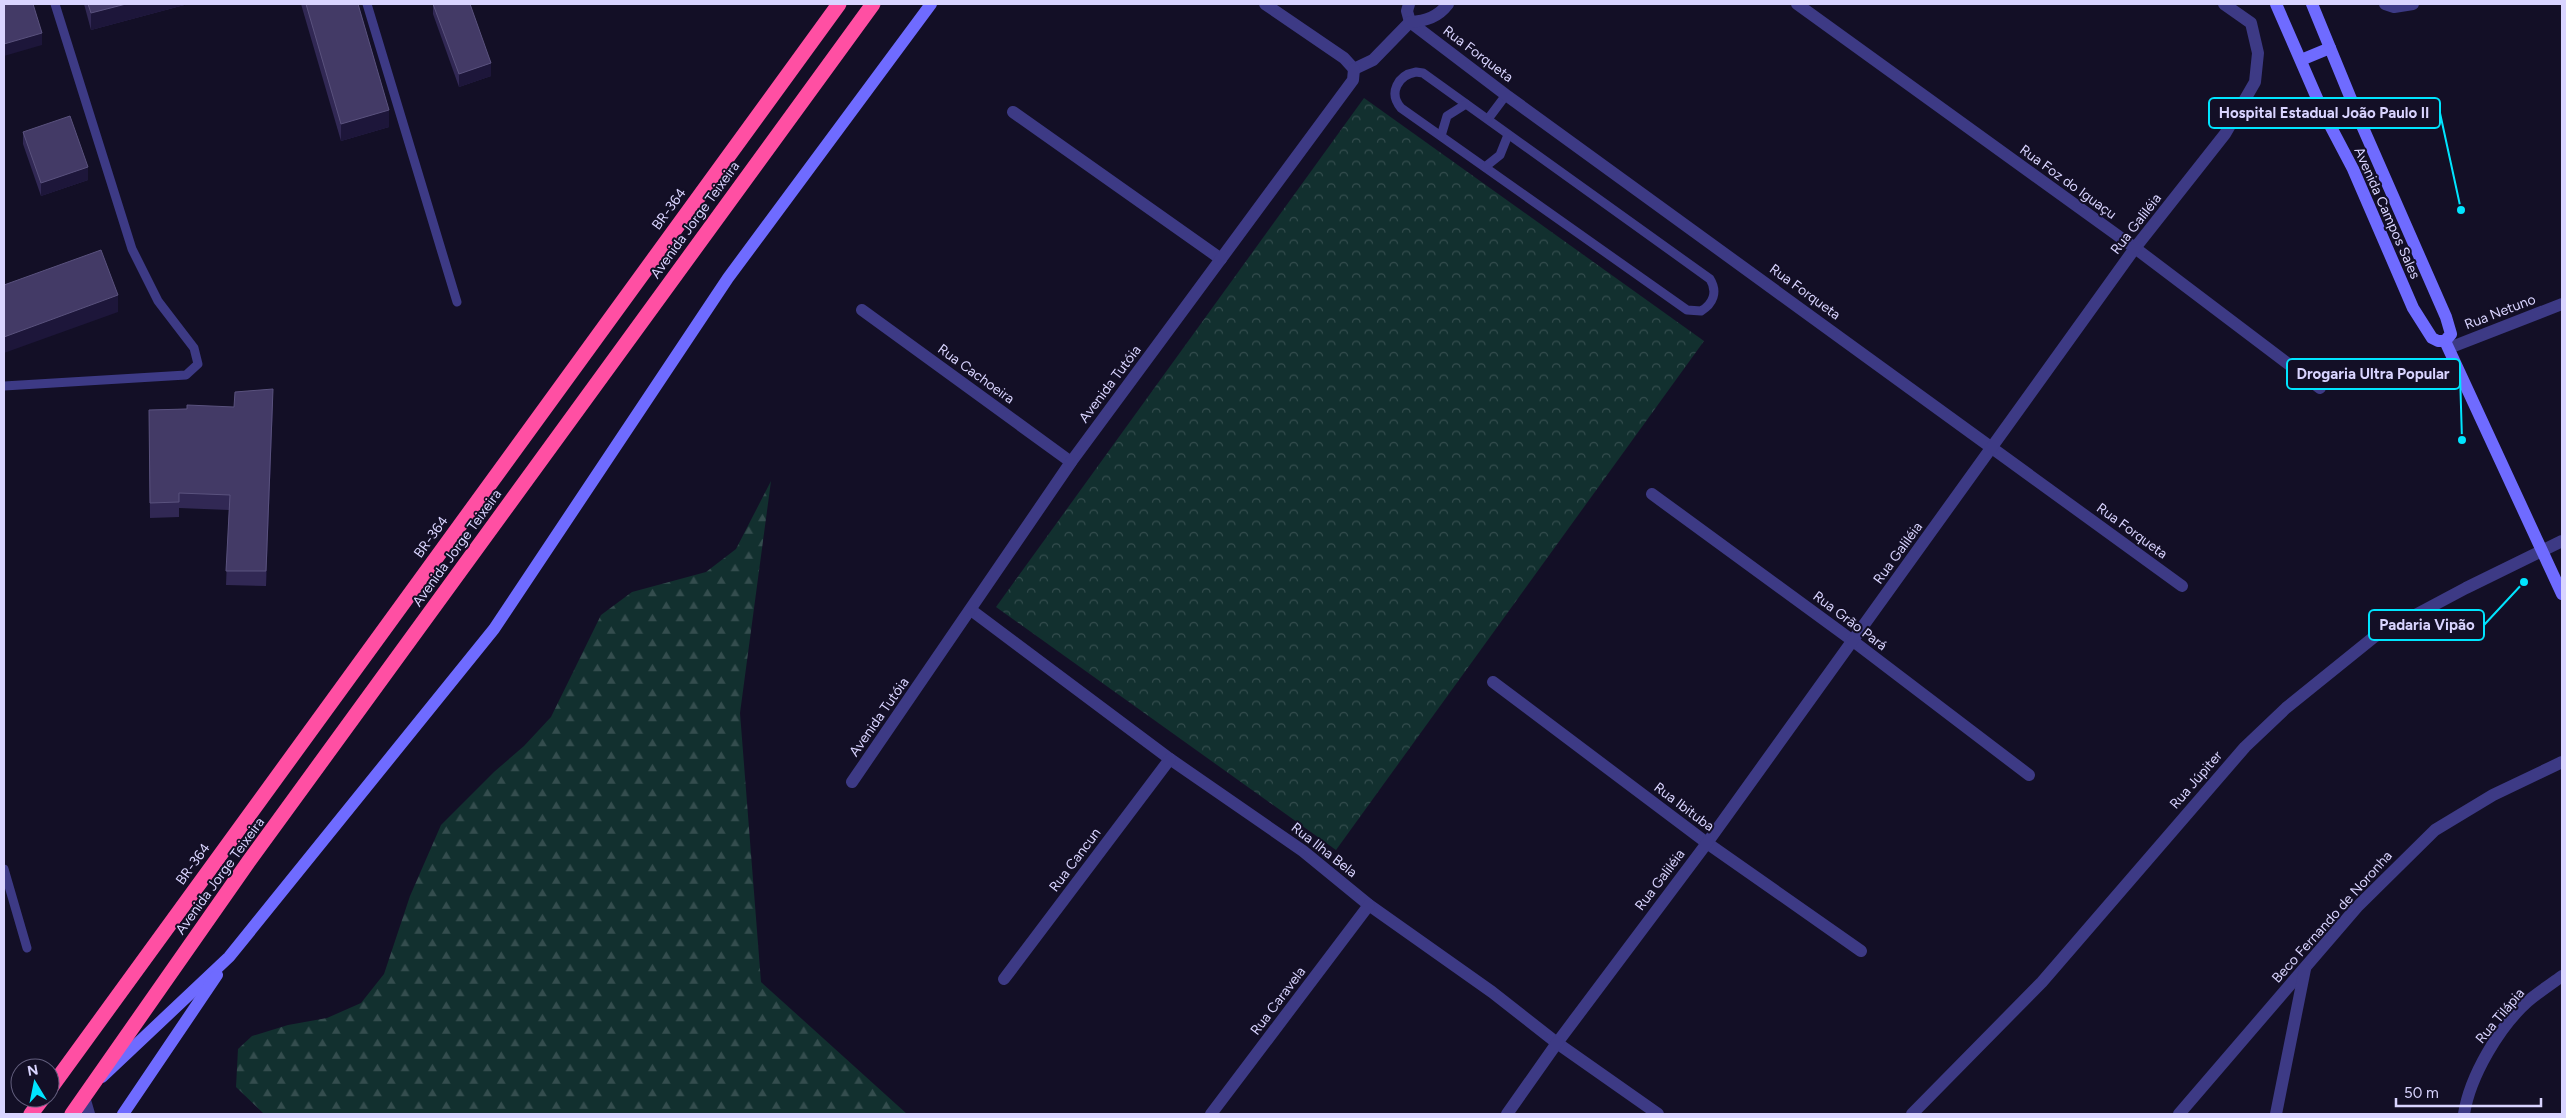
<svg xmlns="http://www.w3.org/2000/svg" width="2566" height="1118" font-family="Figtree,sans-serif">
	<style>
		.forest { fill: url(#forest-firs) }
		.park { fill: url(#park-crowns) }
		.lines { fill: none; stroke-linecap: round; stroke-linejoin: round }
		.lane { stroke: #3d3a85; stroke-width: 9 }
		.street { stroke: #3d3a85; stroke-width: 12 }
		.secondary { stroke: #6f6bff; stroke-width: 12 }
		.highway { stroke: #ff4fa3; stroke-width: 15 }
		.wall { fill: #312854 }
		.shaded-wall { fill: #1d163a }
		.building { fill: #433a66; stroke: #5a527e }
		.labels { text-anchor: middle; dominant-baseline: central; stroke-width: 4; stroke-linejoin: round; paint-order: stroke }
		.street-label { font-size: 14px; fill: #d9d4ff; stroke: #130f26 }
		.leader { fill: none; stroke: #00e5ff; stroke-width: 2 }
		.callout-dot { fill: #00e5ff; stroke: #130f26; stroke-width: 2 }
		.callout { fill: #130f26; stroke: #00e5ff; stroke-width: 2 }
		.callout-label { font-size: 15px; text-anchor: middle; font-weight: bold; fill: #d9d4ff }
	</style>
	<defs>
		<pattern id="forest-firs" width="22" height="20" patternUnits="userSpaceOnUse" patternTransform="scale(1.25)"><rect width="22" height="20" fill="#12302f"/><path d="M5 1l3.5 6h-7zM16 11l3.5 6h-7z" fill="#344d4e"/></pattern>
		<pattern id="park-crowns" width="20" height="18" patternUnits="userSpaceOnUse" patternTransform="scale(1.25)"><rect width="20" height="18" fill="#12302f"/><path d="M2 6a3 3 0 1 1 6 0M12 15a3 3 0 1 1 6 0" fill="none" stroke="#344d4e"/></pattern>
	</defs>
	<rect width="100%" height="100%" fill="#130f26"/>
	<path class="forest" d="M771,481L740,713L761,982L907,1114H264L236,1087L238,1049L252,1036L288,1025L327,1018L361,1003L384,974L410,896L441,825L494,772L524,746L551,717L601,615L632,592L706,572L736,549Z"/>
	<path class="park" d="M1364,98L1704,341L1336,850L996,607Z"/>
	<g class="lines">
		<g class="lane">
			<path d="M367,4L457,302"/>
			<path d="M1416,72L1423,73L1710,279C1718,292 1713,304 1701,311L1687,310L1401,108C1388,93 1398,75 1416,72Z"/>
			<path d="M1488,119L1506,95"/>
			<path d="M1441,136L1447,116L1466,104"/>
			<path d="M1485,167L1500,155L1508,135"/>
			<path d="M4,386L186,375L198,364L194,348L158,301L132,249L55,4"/>
			<path d="M4,869L27,948"/>
		</g>
		<g class="street">
			<path d="M1265,4L1344,58L1354,69"/>
			<path d="M1409,4L1407,11L1410,22"/>
			<path d="M1797,4L2135,248L2320,388"/>
			<path d="M2385,4L2394,7L2413,4"/>
			<path d="M1410,22L1506,95L2182,586"/>
			<path d="M1354,69L1373,60L1410,22C1426,21 1438,17 1448,4"/>
			<path d="M1013,112L1221,259"/>
			<path d="M862,310L1071,462"/>
			<path d="M2449,348L2562,304"/>
			<path d="M1652,494L1853,641L2029,775"/>
			<path d="M971,610L1170,759L1303,851L1369,905L1492,992L1557,1043L1658,1114"/>
			<path d="M1493,682L1707,843L1861,951"/>
			<path d="M852,782L1071,462L1353,80L1354,69"/>
			<path d="M1004,979L1170,759"/>
			<path d="M84,1097L89,1114"/>
			<path d="M1211,1114L1369,905"/>
			<path d="M1507,1114L1557,1043L1707,843L2135,248L2225,134L2255,82L2258,53L2251,23L2224,4"/>
			<path d="M1912,1114L2042,982L2245,747L2286,708L2374,637L2466,588L2562,541"/>
			<path d="M2179,1114L2357,907L2435,830L2493,795L2562,762"/>
			<path d="M2276,1114L2305,969"/>
			<path d="M2464,1114C2470,1076 2499,1027 2528,1001C2539,992 2551,984 2562,976"/>
		</g>
		<g class="secondary">
			<path d="M2276,4L2323,112L2353,169L2413,308L2432,338L2438,341H2445L2451,334L2446,317L2360,121L2312,4"/>
			<path d="M2301,60L2330,48"/>
			<path d="M2445,341L2562,594"/>
			<path d="M102,1077L229,957L494,629L728,278L931,4"/>
			<path d="M123,1114L217,975"/>
		</g>
		<g class="highway">
			<path d="M50,1089L839,4"/>
			<path d="M31,1114L43,1098"/>
			<path d="M72,1114L249,861L873,4"/>
		</g>
	</g>
	<g class="wall">
		<path d="M84,4H188L91,30Z"/>
		<path d="M301,4H358L389,127L341,141Z"/>
		<path d="M433,4H470L491,76L459,87L433,14Z"/>
		<path d="M23,132L88,180L41,196L23,144Z"/>
		<path d="M273,403L266,586L226,585L229,510L179,508V517L150,518L149,410L234,407Z"/>
	</g>
	<g class="shaded-wall">
		<path d="M126,4H188L91,30V13Z"/>
		<path d="M42,33V45L4,56V44Z"/>
		<path d="M491,63V76L459,87V74Z"/>
		<path d="M389,110V127L341,141V124Z"/>
		<path d="M88,167V180L41,196V183Z"/>
		<path d="M118,295V312L4,353V337Z"/>
		<path d="M273,389V403L266,586V571Z"/>
	</g>
	<g class="building">
		<path d="M4,4H33L42,33L4,44Z"/>
		<path d="M88,4H126L91,13Z"/>
		<path d="M306,4H358L389,110L341,124Z"/>
		<path d="M433,4H470L491,63L459,74Z"/>
		<path d="M70,116L88,167L41,183L23,132Z"/>
		<path d="M101,250L118,295L4,337V285Z"/>
		<path d="M273,389L266,571H226L230,495L179,493V502L150,503L149,410L187,409V405L234,407L235,392Z"/>
	</g>
	<g class="labels">
		<g class="street-label">
			<text transform="translate(1478 54) rotate(37)">Rua Forqueta</text>
			<text transform="translate(2068 182) rotate(36)">Rua Foz do Iguaçu</text>
			<text transform="translate(669 209) rotate(-54)">BR-364</text>
			<text transform="translate(2387 213) rotate(66)">Avenida Campos Sales</text>
			<text transform="translate(695 220) rotate(-54)">Avenida Jorge Teixeira</text>
			<text transform="translate(2136 224) rotate(-52)">Rua Galiléia</text>
			<text transform="translate(1805 292) rotate(36)">Rua Forqueta</text>
			<text transform="translate(2500 312) rotate(-21)">Rua Netuno</text>
			<text transform="translate(976 374) rotate(36)">Rua Cachoeira</text>
			<text transform="translate(1110 384) rotate(-53)">Avenida Tutóia</text>
			<text transform="translate(2132 531) rotate(36)">Rua Forqueta</text>
			<text transform="translate(431 537) rotate(-54)">BR-364</text>
			<text transform="translate(457 548) rotate(-54)">Avenida Jorge Teixeira</text>
			<text transform="translate(1898 553) rotate(-54)">Rua Galiléia</text>
			<text transform="translate(1850 621) rotate(37)">Rua Grão Pará</text>
			<text transform="translate(879 717) rotate(-55)">Avenida Tutóia</text>
			<text transform="translate(2196 780) rotate(-49)">Rua Júpiter</text>
			<text transform="translate(1684 807) rotate(37)">Rua Ibituba</text>
			<text transform="translate(1324 850) rotate(38)">Rua Ilha Bela</text>
			<text transform="translate(1075 860) rotate(-53)">Rua Cancun</text>
			<text transform="translate(193 864) rotate(-54)">BR-364</text>
			<text transform="translate(220 876) rotate(-54)">Avenida Jorge Teixeira</text>
			<text transform="translate(1660 880) rotate(-53)">Rua Galiléia</text>
			<text transform="translate(2332 917) rotate(-48)">Beco Fernando de Noronha</text>
			<text transform="translate(1278 1001) rotate(-53)">Rua Caravela</text>
			<text transform="translate(2500 1016) rotate(-50)">Rua Tilápia</text>
		</g>
	</g>
	<path class="leader" d="M2461 210L2440 113M2462 440L2460 374M2524 582L2484 625"/>
	<g class="callout-dot">
		<circle cx="2461" cy="210" r="5"/>
		<circle cx="2462" cy="440" r="5"/>
		<circle cx="2524" cy="582" r="5"/>
	</g>
	<g class="callout">
		<rect x="2209" y="98" width="231" height="30" rx="5"/>
		<rect x="2287" y="359" width="173" height="30" rx="5"/>
		<rect x="2369" y="610" width="115" height="30" rx="5"/>
	</g>
	<g class="callout-label">
		<text x="2324" y="118">Hospital Estadual João Paulo II</text>
		<text x="2373" y="379">Drogaria Ultra Popular</text>
		<text x="2427" y="630">Padaria Vipão</text>
	</g>
	<rect width="2566" height="1118" fill="none" stroke="#d9d4ff" stroke-width="10"/>
	<g transform="translate(35 1083) rotate(350)"><circle r="24" fill="#130f26" stroke="#625e7d"/>
	<path d="M0-4L9 19L0 12L-9 19Z" fill="#00e5ff"/>
	<text y="-8" font-size="14" font-weight="bold" text-anchor="middle" fill="#d9d4ff">N</text>
	</g>
	<path d="M2396 1098v8h145v-8" fill="none" stroke="#d9d4ff" stroke-width="2.5"/>
	<text x="2404" y="1098" font-size="15" fill="#d9d4ff" stroke="#130f26" stroke-width="4" paint-order="stroke">50 m</text>
</svg>
